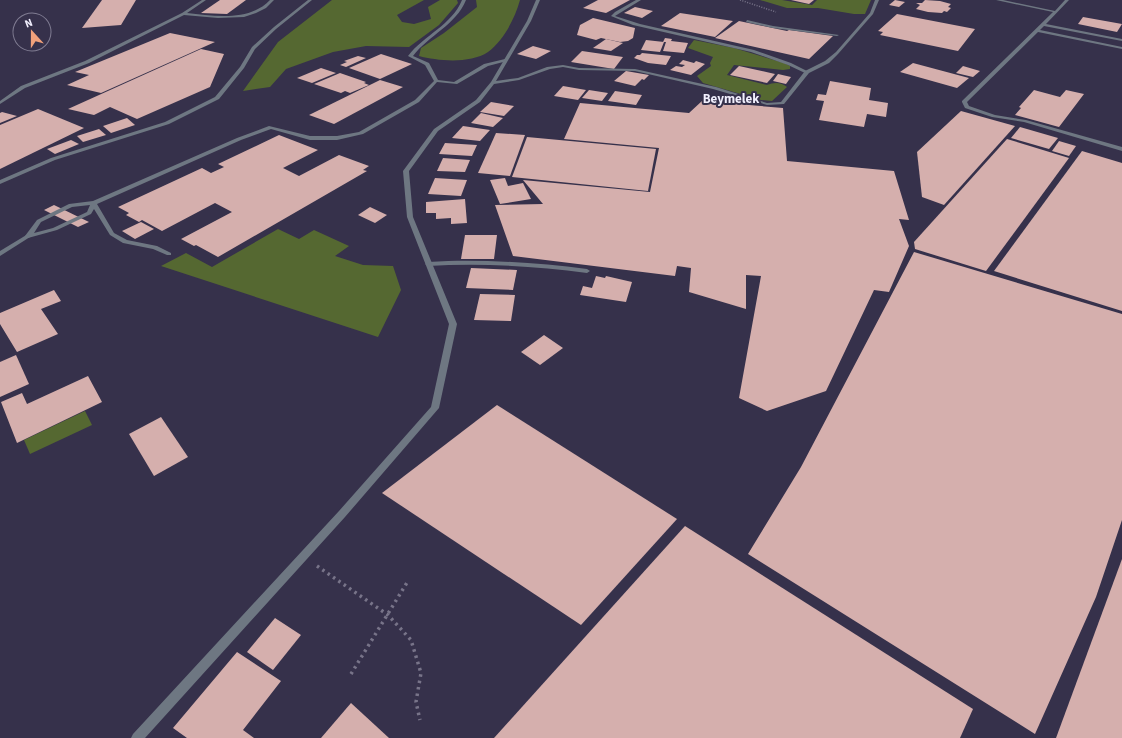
<svg xmlns="http://www.w3.org/2000/svg" width="1122" height="738" font-family="'Source Sans 3',sans-serif">
	<style>
		.green { fill: #556831 }
		.building { fill: #d5afad }
		.lines { fill: none; stroke-linecap: round; stroke-linejoin: round }
		.path-far1 { stroke: #787489; stroke-width: 1.5; stroke-dasharray: 1 1.5; stroke-linecap: butt }
		.path { stroke: #787489; stroke-width: 3.5; stroke-dasharray: 2.5 4; stroke-linecap: butt }
		.service { fill: #6e7782; fill-rule: evenodd }
		.minor { fill: #6e7782; fill-rule: evenodd }
		.labels { text-anchor: middle; dominant-baseline: central; stroke-width: 4; stroke-linejoin: round; paint-order: stroke }
		.far-district-label { font-size: 13px; font-weight: bold; fill: #f2f0fe; stroke: #36314b }
	</style>
	<rect width="100%" height="100%" fill="#36314b"/>
	<g class="green">
		<path d="M332,0H424L397,15L402,22L414,24L431,19L428,7L440,0H457L458,3L439,25L409,47L366,46L333,52L286,69L270,87L243,91L278,42Z"/>
		<path d="M476,0H520C515,18 504,40 488,52C470,64 438,61 419,56L421,48L444,33L477,7Z"/>
		<path d="M760,0H782L812,5L817,0H871L865,14H854L818,8H787Z"/>
		<path d="M694,40L734,48L784,63L790,66V69L783,70L734,65L727,75L767,85C774,82 781,82 787,87L772,101L761,100L703,83L697,76L711,66L710,63L713,57L688,48Z"/>
		<path d="M278,229L299,239L314,230L349,246L335,256L363,265L393,266L401,290L378,337L161,266L186,253L212,267Z"/>
		<path d="M85,411L92,425L30,454L24,440Z"/>
	</g>
	<g class="building">
		<path d="M102,0H136L121,25L82,28Z"/>
		<path d="M220,0H246L227,14L201,13Z"/>
		<path d="M598,0H630L606,13L583,8Z"/>
		<path d="M791,0H814L809,4Z"/>
		<path d="M895,0L905,2L899,7L889,5Z"/>
		<path d="M925,0L940,1L951,4L948,7L951,8L947,12L944,11L942,13L928,12L916,9L920,5L916,3H922Z"/>
		<path d="M635,7L653,11L642,18L624,13Z"/>
		<path d="M680,13L733,21L715,37L661,26Z"/>
		<path d="M897,14L975,29L958,51L880,35L883,32L878,31Z"/>
		<path d="M1083,17L1122,24L1117,32L1078,24Z"/>
		<path d="M593,18L635,28L633,38L628,41L620,42L601,38L596,40L577,35L580,25Z"/>
		<path d="M739,21L787,31L789,30L833,36L809,59L715,38Z"/>
		<path d="M170,33L215,42L101,93L67,85L89,75L75,72Z"/>
		<path d="M665,38L672,39L671,41L688,43L684,53L663,51L666,42H663Z"/>
		<path d="M606,39L623,43L611,51L593,48Z"/>
		<path d="M646,40L664,42L660,52L641,50Z"/>
		<path d="M533,46L551,51L536,59L517,54Z"/>
		<path d="M201,49L224,54L210,87L137,119L110,107L94,115L68,109Z"/>
		<path d="M582,51L623,57L614,69L571,62Z"/>
		<path d="M642,53L671,56L666,65L648,63L634,58L637,55H640Z"/>
		<path d="M381,54L412,64L380,79L349,68Z"/>
		<path d="M358,56L366,58L346,67L340,65L347,62L344,61Z"/>
		<path d="M683,60L694,63L696,61L705,64L691,75L670,70L676,66L682,67L685,65L679,64Z"/>
		<path d="M913,63L969,78L957,88L900,72Z"/>
		<path d="M739,66L775,74L767,83L730,75Z"/>
		<path d="M963,66L980,71L973,77L956,73Z"/>
		<path d="M321,68L336,73L312,83L297,78Z"/>
		<path d="M626,71L649,75L644,80L642,79L635,86L614,81Z"/>
		<path d="M340,73L366,82L364,83L369,85L350,93L345,91L341,93L314,84Z"/>
		<path d="M778,74L791,77L786,84L773,81Z"/>
		<path d="M380,80L403,87L334,124L309,115Z"/>
		<path d="M830,81L871,88L869,100L888,103L886,117L867,114L864,127L819,120L824,101L816,100L818,94L826,95Z"/>
		<path d="M563,86L586,90L578,100L554,96Z"/>
		<path d="M589,90L608,93L602,101L582,98Z"/>
		<path d="M1034,90L1060,97L1066,90L1084,94L1059,127L1015,115L1021,108L1019,107Z"/>
		<path d="M615,91L642,95L636,105L608,101Z"/>
		<path d="M702,101L783,108L787,161L894,171L909,220L899,219L909,246L889,292L874,290L826,391L767,411L739,398L761,276L746,275V309L689,292L691,268L677,266L675,276L513,256L495,205L543,204L523,180L650,192L659,148L564,139L580,103L689,113Z"/>
		<path d="M491,102L514,106L504,116L480,112Z"/>
		<path d="M38,109L84,128L0,169V125Z"/>
		<path d="M961,111L1015,126L944,205L922,197L917,152Z"/>
		<path d="M2,112L17,116L0,123V113Z"/>
		<path d="M481,113L503,118L493,127L471,123Z"/>
		<path d="M127,118L135,125L111,133L103,126Z"/>
		<path d="M463,126L490,130L480,141L452,138Z"/>
		<path d="M1020,127L1058,138L1049,149L1011,138Z"/>
		<path d="M99,129L106,135L83,142L77,136Z"/>
		<path d="M496,133L525,135L510,176L478,173Z"/>
		<path d="M279,135L318,150L283,168L299,176L339,155L369,166L363,170L367,171L218,257L196,245L194,246L181,239L232,212L215,203L162,231L142,220L139,222L126,215L129,213L118,207L202,168L211,173L224,167L218,164Z"/>
		<path d="M527,137L656,149L648,191L512,177Z"/>
		<path d="M1007,139L1069,158L986,271L915,249L914,242Z"/>
		<path d="M71,140L79,144L55,154L47,149Z"/>
		<path d="M1059,141L1076,146L1069,156L1052,151Z"/>
		<path d="M445,143L477,145L472,156L439,154Z"/>
		<path d="M1082,151L1122,163V311L994,271Z"/>
		<path d="M443,158L470,160L465,172L437,171Z"/>
		<path d="M435,178L467,180L461,196L428,194Z"/>
		<path d="M505,178L508,186L523,183L531,199L500,204L490,180Z"/>
		<path d="M465,199L467,223L451,224V218L436,219V213H426V202Z"/>
		<path d="M54,205L89,222L78,227L44,210Z"/>
		<path d="M370,207L387,215L375,223L358,215Z"/>
		<path d="M141,222L154,229L135,239L122,231Z"/>
		<path d="M465,235H497L494,259H461Z"/>
		<path d="M914,252L1122,314V520L1096,597L1035,734L748,554L801,467Z"/>
		<path d="M471,268L517,270L513,290L466,288Z"/>
		<path d="M596,276L605,278L606,276L632,282L626,302L580,295L583,286L592,288Z"/>
		<path d="M54,290L61,301L41,309L58,334L17,352L0,324V313Z"/>
		<path d="M480,294L515,295L511,321L474,320Z"/>
		<path d="M544,335L563,348L540,365L521,352Z"/>
		<path d="M16,355L29,384L0,397V362Z"/>
		<path d="M88,376L102,402L17,443L1,402L22,393L27,404Z"/>
		<path d="M497,405L677,519L581,625L382,493Z"/>
		<path d="M161,417L188,457L154,476L129,434Z"/>
		<path d="M685,526L973,709L960,738H494Z"/>
		<path d="M1122,559V738H1056Z"/>
		<path d="M275,618L301,635L273,670L247,652Z"/>
		<path d="M237,652L281,681L243,730L254,738H187L173,728Z"/>
		<path d="M351,703L389,738H321Z"/>
	</g>
	<g class="lines">
		<path class="path-far1" d="M740,0L776,12"/>
		<g class="path">
			<path d="M317,566L388,615L411,640L421,673L416,702L420,720"/>
			<path d="M351,674L408,581"/>
		</g>
		<g class="service">
			<path d="M202,0H206L187,13C214,16 249,22 270,0H274L266,8L256,13L244,17L218,18L184,15L89,63L25,88L0,104V101L21,86L85,61L182,13Z"/>
			<path d="M462,0H466C456,25 429,35 413,56L429,63L438,80L454,82L484,64L505,59H507V61L488,66L457,84L437,82L419,102L363,134L337,140H310L271,129L241,140L97,204L114,233L127,240L157,246L171,253V255H167L153,249L123,243L110,235L94,209L91,214L57,230L28,238L25,236L37,220L69,204L93,201L237,138L269,126L310,136H337L359,132L415,100L434,81L425,65L408,56C424,35 452,25 462,0ZM90,205L87,212L53,228L34,233L41,222L72,207Z"/>
			<path d="M636,0H641L615,16L640,24L754,50L791,63L809,72L805,73L788,65L751,52L633,25L611,16L615,12Z"/>
			<path d="M747,20L773,26L839,35L837,36L773,28L746,22Z"/>
			<path d="M448,261C495,260 541,263 587,269L590,271L587,273C534,266 481,263 428,266L425,264L428,262Z"/>
		</g>
		<g class="minor">
			<path d="M308,0H312L276,29L255,49L244,68L219,99L169,124L55,160L0,184V180L51,158L165,122L215,97L240,67L252,47L274,27Z"/>
			<path d="M536,0H540L531,21L496,81L518,78L547,67L563,65L579,68L635,69L716,87L767,103L781,102L805,71L825,61L836,52L870,13L875,0H879L873,14L838,54L829,63L809,73L784,104L767,105L713,89L635,71L579,70L563,67L550,69L519,80L494,84L480,102L438,131L409,171L413,217L457,324L439,408L345,517L145,738H131L133,734L339,511L431,407L449,324L407,217L403,171L434,129L476,100L491,82L527,21Z"/>
			<path d="M996,0H1003L1055,11L1065,0H1069L1046,24L1122,39V41L1044,26L1040,30L1122,47V49L1038,32L967,102L969,106L995,115L1026,120L1122,147V151L1024,122L992,117L965,108L962,102V101L1053,12Z"/>
			<path d="M28,234L30,235V237L0,256V251Z"/>
		</g>
	</g>
	<g class="labels">
		<g class="far-district-label">
			<text x="731" y="99">Beymelek</text>
		</g>
	</g>
	<g transform="translate(32 32) rotate(339)"><circle r="19" fill="#36314b" stroke="#817d93"/>
	<path d="M0-3L7 15L0 10L-7 15Z" fill="#f1a17b"/>
	<text y="-6" font-size="11" font-weight="bold" text-anchor="middle" fill="#f2f0fe">N</text>
	</g>
</svg>
